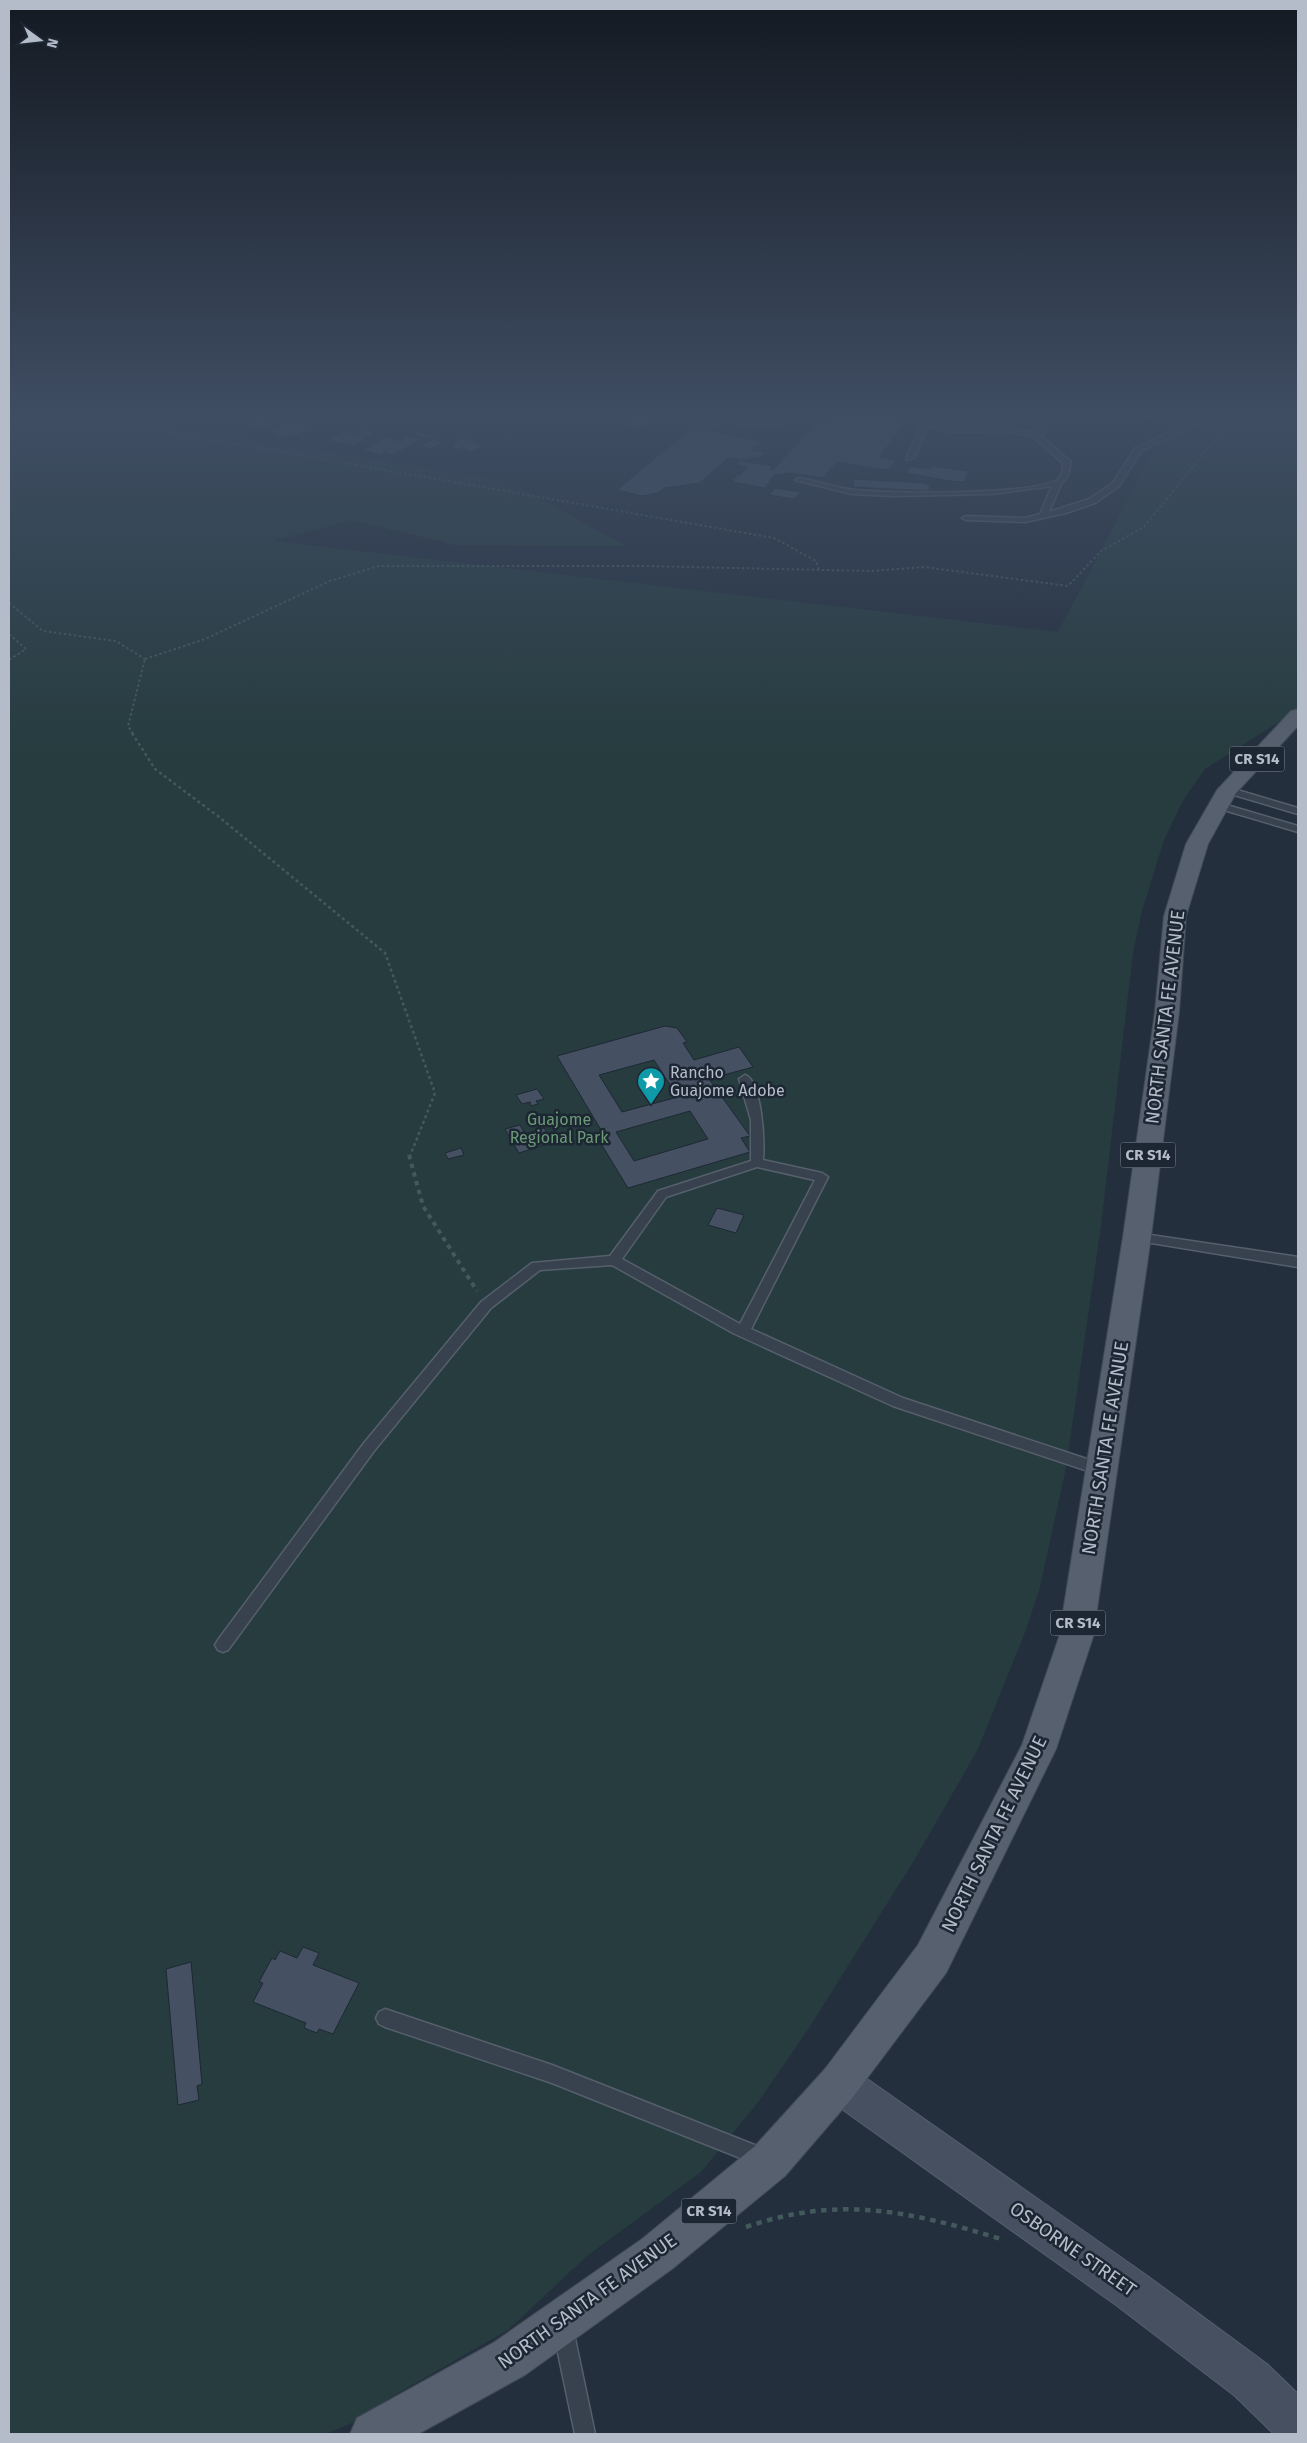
<svg xmlns="http://www.w3.org/2000/svg" width="1307" height="2443" font-family="'Fira Sans',sans-serif">
	<style>
		.green { fill: #263c3f }
		.building { fill: #455162; stroke: #1f2835; fill-rule: evenodd }
		.lines { fill: none; stroke-linecap: round; stroke-linejoin: round }
		.lane-casing { stroke: #565f6c; stroke-width: 3 }
		.street-casing { stroke: #565f6c; stroke-width: 3 }
		.secondary-casing { stroke: #565f6c; stroke-width: 2 }
		.primary-casing { stroke: #414a57; stroke-width: 2 }
		.path-far3 { stroke: #44595c; stroke-width: 2; stroke-dasharray: 2.5 2.5; stroke-linecap: butt }
		.path-far2 { stroke: #44595c; stroke-width: 2.5; stroke-dasharray: 3 3; stroke-linecap: butt }
		.path-far1 { stroke: #44595c; stroke-width: 4; stroke-dasharray: 4.5 4.5; stroke-linecap: butt }
		.path { stroke: #44595c; stroke-width: 4.5; stroke-dasharray: 5.5 5.5; stroke-linecap: butt }
		.lane { fill: #38414e; fill-rule: evenodd }
		.street { fill: #38414e; fill-rule: evenodd }
		.secondary { fill: #465061; fill-rule: evenodd }
		.primary { fill: #56606e; fill-rule: evenodd }
		.labels { text-anchor: middle; dominant-baseline: central; stroke-width: 5; stroke-linejoin: round; paint-order: stroke }
		.shield { fill: #1d2633; stroke: #878f9c; stroke-width: 1 }
		.shield-label { font-size: 15px; font-weight: bold; fill: #b4bcc9 }
		.poi-label { font-size: 16px; fill: #b4bcc9; stroke: #1d2633; text-anchor: start }
		.park-label { font-size: 16px; fill: #6b9a76; stroke: #1d2633 }
		.near-street-label { font-size: 19px; fill: #b4bcc9; stroke: #1d2633 }
	</style>
	<rect width="100%" height="100%" fill="#242f3e"/>
	<path class="green" d="M9,413H173L147,423L508,481L626,546L455,545L351,520L274,541L1058,632L1172,416L1213,413H1298V710L1205,769L1184,799L1164,840L1142,911L1133,953L1101,1226L1066,1468L1040,1587L1024,1635L978,1749L915,1859L809,2028L759,2101L701,2172L587,2256L508,2330L393,2396L354,2422L326,2434H9Z"/>
	<g class="building">
		<path d="M399,413H428L437,415L417,426L397,420L407,415Z"/>
		<path d="M603,413H641L663,417L652,426L643,425L639,428L623,425L629,420L599,416Z"/>
		<path d="M835,413H875L910,418L879,457L896,460L890,468L886,470L837,462L823,478L791,473L774,475L765,488L732,482L734,480H731L732,478H736L737,477L734,476L736,474L740,475L747,467L738,465V461L773,466L770,470L774,469L822,415L832,417Z"/>
		<path d="M274,414L286,417L262,430L237,423L254,415L266,418Z"/>
		<path d="M297,417L309,420L302,425L311,427L295,437L289,435L280,438L274,437L279,434L270,432Z"/>
		<path d="M707,420L718,423L715,424L718,425L709,431L761,441L752,450L765,452L759,458L751,457L748,460L728,458L700,483L664,488L658,493L642,496L617,490L672,444Z"/>
		<path d="M362,429L375,433L354,446L327,440L343,431L354,434Z"/>
		<path d="M418,431L436,436L430,439L412,434Z"/>
		<path d="M408,436L422,439L393,455L384,452L380,455L363,450L385,437L398,441Z"/>
		<path d="M462,438L467,440L485,445L470,452L462,448L457,450L449,448L454,446L451,445Z"/>
		<path d="M433,439L443,442L431,449L420,446Z"/>
		<path d="M910,466L931,469L932,466L968,471L965,482L950,481L906,473Z"/>
		<path d="M854,479L922,483L930,485L929,491L853,487Z"/>
		<path d="M775,488L801,492L794,499L769,495Z"/>
		<path d="M665,1026L677,1028L687,1042L683,1043L694,1060L739,1047L753,1067L709,1079L750,1136L741,1138L750,1152L628,1188L597,1137L604,1135L557,1056ZM654,1060L678,1097L622,1112L599,1075ZM690,1111L708,1139L634,1161L616,1132Z"/>
		<path d="M537,1089L544,1099L536,1101L538,1104L531,1106L530,1102L522,1104L516,1095Z"/>
		<path d="M520,1125L525,1134L544,1128L553,1142L519,1153L505,1129Z"/>
		<path d="M461,1148L464,1155L448,1159L445,1153Z"/>
		<path d="M717,1208L744,1215L736,1233L708,1225Z"/>
		<path d="M303,1947L319,1953L313,1965L359,1983L333,2034L319,2029L317,2033L304,2028L306,2023L253,2002L263,1983L259,1982L272,1958L275,1960L280,1951L297,1958Z"/>
		<path d="M191,1962L202,2084L197,2086L199,2100L178,2105L166,1969Z"/>
	</g>
	<g class="lines">
		<g class="lane-casing">
			<g id="lane">
				<path d="M719,413H725L726,417C743,421 760,424 777,420C787,418 794,413 803,413C781,432 747,427 721,419Z"/>
				<path d="M920,413H926L925,418C950,435 978,423 1006,427C1017,429 1026,433 1037,432C1043,420 1048,413 1061,413L1049,422L1043,435H1040L1071,462L1068,476L1061,484L1049,512L1089,499L1113,483L1135,448L1190,424L1197,414L1202,415L1195,426L1141,451L1119,486L1095,503L1066,513L1025,522L966,520L962,518L966,516L1025,518L1040,514L1052,486L992,494L893,496L852,494L795,480L799,478C818,481 836,488 855,490C888,494 1033,495 1057,480C1063,477 1063,468 1063,463L1032,436L1005,431L950,432L928,426L914,458L907,460L906,458L923,423L918,419Z"/>
				<path d="M1227,787L1298,808V814L1224,792V788Z"/>
				<path d="M1220,803L1298,826V832L1217,808L1215,806Z"/>
				<path d="M745,1075C762,1080 765,1145 763,1160L822,1173L828,1177L751,1329L903,1398L1108,1466L1110,1470L1108,1474L1103,1476L893,1406L733,1333L612,1265L540,1270L491,1308L374,1451L228,1650L223,1652L218,1650L215,1645L218,1640L364,1443L481,1302L532,1263L610,1256L658,1191L751,1161V1120L739,1079ZM757,1167L815,1180L740,1324L622,1259L666,1197Z"/>
				<path d="M1137,1233L1298,1257V1267L1133,1240L1131,1237L1133,1234Z"/>
				<path d="M385,2009L552,2065L770,2151L772,2158L770,2165L763,2167L552,2083L385,2027L379,2024L376,2018L379,2012Z"/>
				<path d="M563,2319L570,2322L573,2329L595,2434H575L553,2329L556,2322Z"/>
			</g>
		</g>
		<g class="street-casing">
			<path id="street" d="M1132,413H1220C1213,422 1139,422 1132,413Z"/>
		</g>
		<g class="secondary-casing">
			<path id="secondary" d="M839,2063L853,2069L1146,2275L1267,2364L1298,2394V2434H1274L1235,2396L1116,2305L825,2097L819,2083L825,2069Z"/>
		</g>
		<g class="primary-casing">
			<path id="primary" d="M1298,709V726L1236,793L1208,844L1186,916L1179,1012L1151,1237L1093,1637L1056,1749L946,1973L853,2097L785,2176L672,2269L525,2375L418,2434H350L357,2418L493,2343L642,2239L755,2146L825,2069L918,1945L1022,1745L1059,1637L1123,1237L1155,1012L1164,916L1186,844L1217,790L1291,711Z"/>
		</g>
		<g class="path-far3">
			<path d="M39,413L236,444L774,538L816,561L819,570"/>
			<path d="M9,603L43,631L116,641L145,659"/>
			<path d="M9,634L26,649L9,660"/>
			<path d="M145,659L205,639L330,581L379,566H644L871,571L924,567L1068,586L1101,551L1144,527L1214,441L1234,424L1230,419"/>
			<path d="M133,734L128,726L145,659"/>
		</g>
		<path class="path-far2" d="M132,733L155,769L219,817L385,953L435,1093L410,1156"/>
		<path class="path-far1" d="M409,1155L423,1206L477,1291"/>
		<path class="path" d="M746,2227C839,2195 909,2211 1001,2239"/>
		<use href="#lane" class="lane"/>
		<use href="#street" class="street"/>
		<use href="#secondary" class="secondary"/>
		<use href="#primary" class="primary"/>
	</g>
	<linearGradient id="sky" x2="0" y2="1"><stop stop-color="#141a22"/><stop offset="0.55" stop-color="#3f4d63"/><stop offset="1" stop-color="#3f4d63" stop-opacity="0"/></linearGradient>
	<rect width="1307" height="755" fill="url(#sky)"/>
	<defs>
		<g id="sight-pin" transform="scale(1.4375)"><path d="M0 17L-7.5 6A9.5 9.5 0 1 1 7.5 6Z" fill="#0f9aa8" stroke="#1d2633"/><path d="M0-6L1.8-2.2L6-1.7L2.9 1.2L3.7 5.4L0 3.3L-3.7 5.4L-2.9 1.2L-6-1.7L-1.8-2.2Z" fill="#fff"/></g>
	</defs>
	<g fill-rule="evenodd">
		<use href="#sight-pin" x="651" y="1081"/>
	</g>
	<g class="labels">
		<g class="shield">
			<rect x="1229.5" y="746.5" width="55" height="25" rx="4"/>
			<rect x="1120.5" y="1142.5" width="55" height="25" rx="4"/>
			<rect x="1050.5" y="1610.5" width="55" height="25" rx="4"/>
			<rect x="681.5" y="2198.5" width="55" height="25" rx="4"/>
		</g>
		<g class="shield-label">
			<text x="1257" y="759">CR S14</text>
			<text x="1148" y="1155">CR S14</text>
			<text x="1078" y="1623">CR S14</text>
			<text x="709" y="2211">CR S14</text>
		</g>
		<g class="poi-label">
			<text x="670" y="1072">Rancho<tspan x="670" dy="18">Guajome Adobe</tspan></text>
		</g>
		<g class="park-label">
			<text x="559" y="1119">Guajome<tspan x="559" dy="18">Regional Park</tspan></text>
		</g>
		<g class="near-street-label">
			<text transform="translate(1165 1017) rotate(-83)">NORTH SANTA FE AVENUE</text>
			<text transform="translate(1105 1448) rotate(-81)">NORTH SANTA FE AVENUE</text>
			<text transform="translate(994 1834) rotate(-64)">NORTH SANTA FE AVENUE</text>
			<text transform="translate(1073 2249) rotate(35)">OSBORNE STREET</text>
			<text transform="translate(587 2301) rotate(-36)">NORTH SANTA FE AVENUE</text>
		</g>
	</g>
	<rect width="1307" height="2443" fill="none" stroke="#b4bcc9" stroke-width="20"/>
	<g transform="translate(40 40) rotate(105)" stroke="#1d2633" stroke-width="4" paint-order="stroke">
	<path d="M0-4L9 19L0 12L-9 19Z" fill="#b4bcc9"/>
	<text y="-8" font-size="14" font-weight="bold" text-anchor="middle" fill="#b4bcc9">N</text>
	</g>
</svg>
